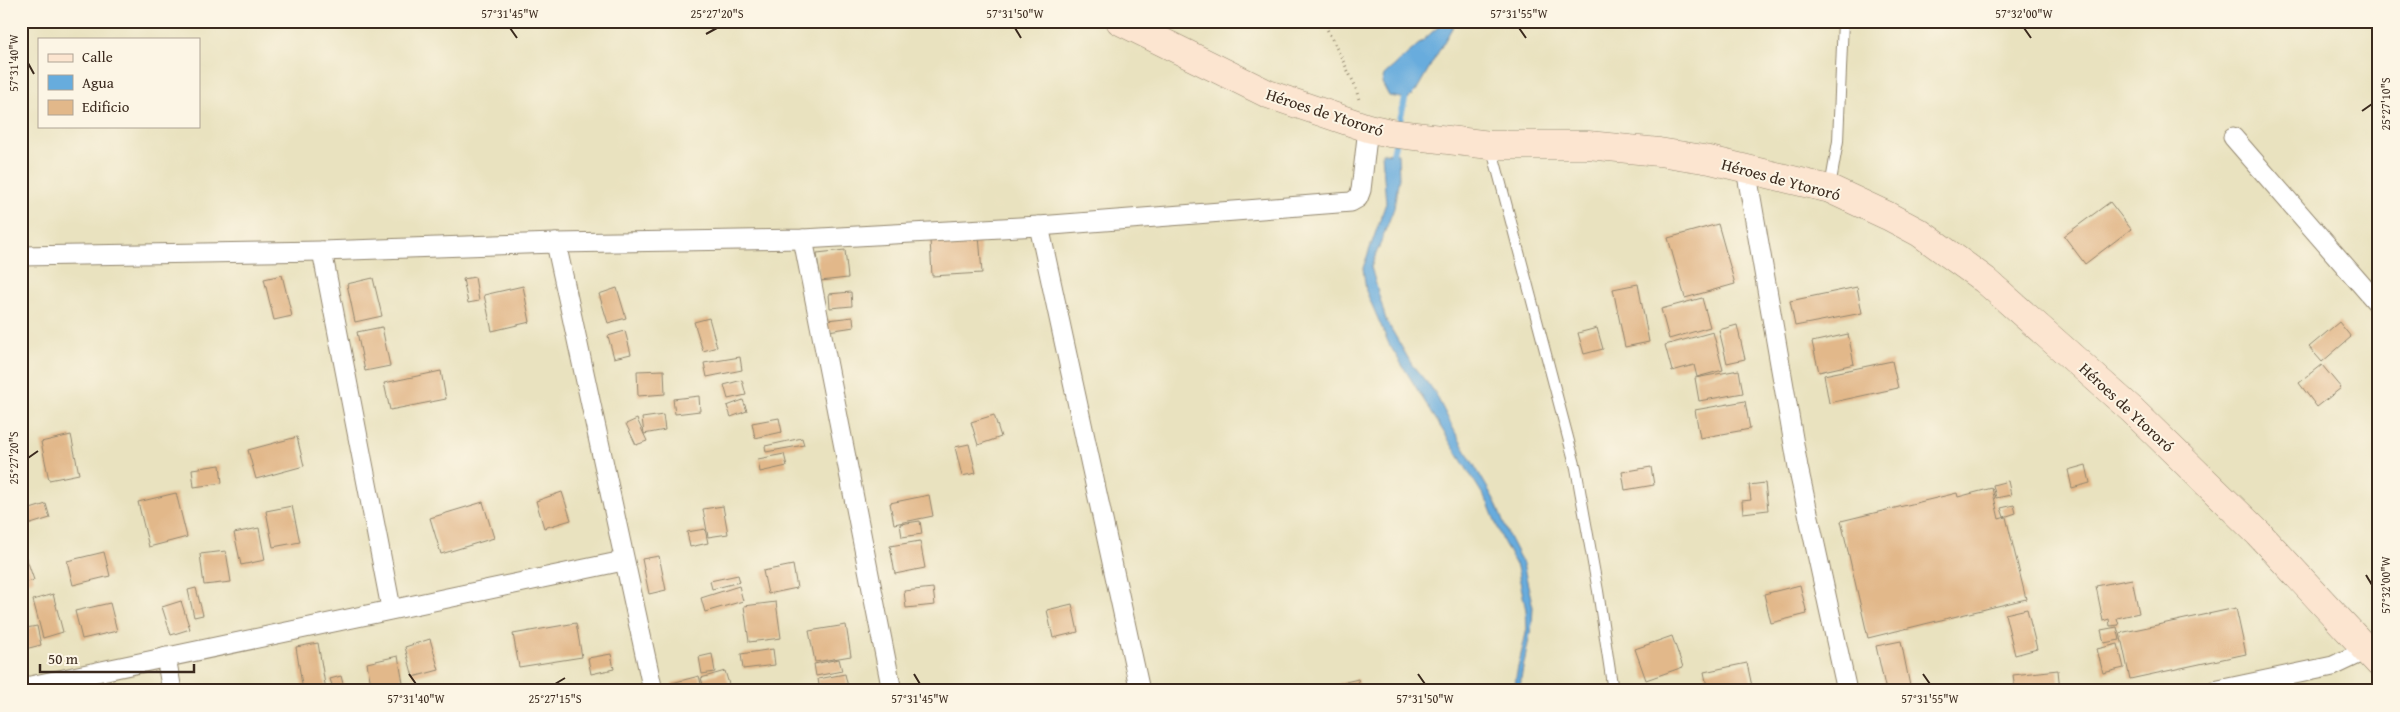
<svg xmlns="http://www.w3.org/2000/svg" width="2400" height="712" font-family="'Gentium Book Plus',serif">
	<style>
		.water { fill: #67acdd; stroke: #516b7e }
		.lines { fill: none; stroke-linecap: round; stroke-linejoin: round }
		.stream { stroke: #67acdd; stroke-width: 6 }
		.building { fill: #e2b88a }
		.service-casing { stroke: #92866e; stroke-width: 12 }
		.minor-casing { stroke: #92866e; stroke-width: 21 }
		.secondary-casing { stroke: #92866e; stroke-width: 29 }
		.path { stroke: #92866e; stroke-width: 3; stroke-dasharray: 1 4; stroke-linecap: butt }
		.service { stroke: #fff; stroke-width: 10 }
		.minor { stroke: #fff; stroke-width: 19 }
		.secondary { stroke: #fce5d0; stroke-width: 28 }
		.ticks { fill: none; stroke: #3b2a1e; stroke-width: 2 }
		.labels { text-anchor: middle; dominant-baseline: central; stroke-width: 4; stroke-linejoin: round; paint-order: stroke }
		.street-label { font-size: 16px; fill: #3b2a1e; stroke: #fcf5e5 }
		.neatline { fill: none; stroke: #3b2a1e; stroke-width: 2 }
		.ticks-label { font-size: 12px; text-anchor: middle; fill: #3b2a1e }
	</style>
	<rect width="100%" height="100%" fill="#fcf5e5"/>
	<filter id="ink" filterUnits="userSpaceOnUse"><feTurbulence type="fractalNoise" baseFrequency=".02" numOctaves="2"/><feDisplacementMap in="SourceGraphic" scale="10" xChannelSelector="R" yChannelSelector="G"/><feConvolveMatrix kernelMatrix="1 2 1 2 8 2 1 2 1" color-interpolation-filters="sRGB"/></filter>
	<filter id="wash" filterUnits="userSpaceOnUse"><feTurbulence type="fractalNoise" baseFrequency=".0096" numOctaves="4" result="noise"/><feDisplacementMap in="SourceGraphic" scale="20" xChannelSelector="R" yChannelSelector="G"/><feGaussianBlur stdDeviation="1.12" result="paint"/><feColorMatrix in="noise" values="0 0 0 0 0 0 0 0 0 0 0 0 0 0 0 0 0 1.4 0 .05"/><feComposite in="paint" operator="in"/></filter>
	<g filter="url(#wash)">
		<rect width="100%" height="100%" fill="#e9e2bf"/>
		<g class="water">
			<path d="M1440,21H1456L1416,91L1408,99L1389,96L1382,83L1384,75L1438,27Z"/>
			<path d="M1382,153L1398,154L1399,177L1394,208L1371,267L1386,320L1412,365L1434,391L1456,434L1495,501L1509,537L1523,564L1533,607L1532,624L1521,678L1520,691H1515L1516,676L1527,629L1526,610L1517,567L1503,541L1488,503L1389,344L1366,291L1363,268L1386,203Z"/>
		</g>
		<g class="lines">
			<g class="stream">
				<path d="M1398,128L1407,91"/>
				<path d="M1391,162L1396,140"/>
			</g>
		</g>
		<g id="blocks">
			<g class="building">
				<path d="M2110,202L2131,229L2085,264L2064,236Z"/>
				<path d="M1718,224L1735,284L1685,298L1668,238Z"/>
				<path d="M979,235L982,273L932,276L930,239Z"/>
				<path d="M845,250L848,278L820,281L817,253Z"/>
				<path d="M282,275L292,316L274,320L264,279Z"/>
				<path d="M475,277L479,301L468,303L463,279Z"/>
				<path d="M373,278L382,316L355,322L347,284Z"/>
				<path d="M1638,284L1649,342L1625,347L1613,289Z"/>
				<path d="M523,286L530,322L492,331L484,295Z"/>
				<path d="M1857,287L1862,313L1795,326L1790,301Z"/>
				<path d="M617,288L626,318L608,323L599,294Z"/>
				<path d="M851,292L852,306L830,308L829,294Z"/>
				<path d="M1702,298L1710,327L1669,339L1661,309Z"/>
				<path d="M853,317L854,327L828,331L827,320Z"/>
				<path d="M709,318L717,347L703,351L694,322Z"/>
				<path d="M2339,322L2351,337L2322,362L2309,347Z"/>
				<path d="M1737,325L1745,359L1727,363L1719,330Z"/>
				<path d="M382,327L390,366L365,371L357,332Z"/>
				<path d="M1597,328L1603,349L1584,354L1578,333Z"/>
				<path d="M625,331L631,354L614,358L608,336Z"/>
				<path d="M1713,332L1723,370L1697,377L1694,365L1672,371L1665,345Z"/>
				<path d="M1848,334L1854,364L1819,372L1812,342Z"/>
				<path d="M740,357L742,370L707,377L704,363Z"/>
				<path d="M1892,361L1898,388L1829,403L1824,375Z"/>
				<path d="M2322,365L2341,388L2317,407L2299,383Z"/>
				<path d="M664,370L665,394L638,396L637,371Z"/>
				<path d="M1739,370L1743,393L1699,401L1695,378Z"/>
				<path d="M441,371L446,399L390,410L384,383Z"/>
				<path d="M742,380L746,395L728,399L724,385Z"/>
				<path d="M699,396L700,411L675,414L673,399Z"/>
				<path d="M743,400L747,411L731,417L727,406Z"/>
				<path d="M1745,401L1750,429L1700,438L1695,410Z"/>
				<path d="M663,415L665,430L644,434L642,418Z"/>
				<path d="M994,415L1001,437L978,445L971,422Z"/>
				<path d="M779,418L782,432L755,438L752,423Z"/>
				<path d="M637,419L647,441L636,445L626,424Z"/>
				<path d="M71,435L79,474L49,480L41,442Z"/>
				<path d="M297,437L304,466L256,479L248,450Z"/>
				<path d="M802,438L804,445L766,452L765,446Z"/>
				<path d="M969,444L976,473L962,476L955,447Z"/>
				<path d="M784,454L787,466L760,472L758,459Z"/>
				<path d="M220,465L222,483L194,487L192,469Z"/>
				<path d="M2086,465L2090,483L2072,488L2068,470Z"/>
				<path d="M1651,467L1654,485L1625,490L1622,472Z"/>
				<path d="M2008,481L2011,495L1996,498L1993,485Z"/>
				<path d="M1765,483L1768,510L1743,513L1742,501L1751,500L1749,485Z"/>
				<path d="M1992,488L1999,519L2006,517L2026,599L1868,638L1841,521L1957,493L1958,497Z"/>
				<path d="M562,492L571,520L544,528L536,501Z"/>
				<path d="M176,493L187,537L149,547L138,502Z"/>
				<path d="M929,495L933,516L894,524L890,503Z"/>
				<path d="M483,502L494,538L441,554L430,518Z"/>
				<path d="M46,504L50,518L21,527V512Z"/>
				<path d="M2014,505L2016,513L2004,517L2001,508Z"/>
				<path d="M292,506L300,542L273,547L266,511Z"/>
				<path d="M723,506L728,534L708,537L703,509Z"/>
				<path d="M920,521L922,534L902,537L900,524Z"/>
				<path d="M259,528L265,560L241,565L234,533Z"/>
				<path d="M705,529L708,543L690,547L687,532Z"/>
				<path d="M920,541L925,568L895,574L890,546Z"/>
				<path d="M226,551L231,582L204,585L200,554Z"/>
				<path d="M104,552L110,576L73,585L67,561Z"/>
				<path d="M659,556L666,590L649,594L642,559Z"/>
				<path d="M26,557L34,580L21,584V559Z"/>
				<path d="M793,565L797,588L768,594L763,571Z"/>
				<path d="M738,575L740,582L712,589L710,581Z"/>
				<path d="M2132,579L2139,613L2117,618L2119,625L2110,626L2109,619L2103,621L2096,586Z"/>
				<path d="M1800,585L1807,614L1771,623L1764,594Z"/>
				<path d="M739,586L743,601L705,612L701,598Z"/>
				<path d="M196,588L203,615L194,617L188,590Z"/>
				<path d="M933,588L935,605L906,608L904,591Z"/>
				<path d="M53,594L63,632L43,638L33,600Z"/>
				<path d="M181,601L190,629L171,635L162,607Z"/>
				<path d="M776,602L781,638L749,642L744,606Z"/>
				<path d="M110,603L117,631L82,639L75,611Z"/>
				<path d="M1072,604L1078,632L1053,638L1047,610Z"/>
				<path d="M2236,608L2246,654L2130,679L2120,633Z"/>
				<path d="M2027,609L2037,649L2015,655L2005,614Z"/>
				<path d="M576,623L582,657L519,667L513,634Z"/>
				<path d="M846,625L851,656L815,662L809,631Z"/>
				<path d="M37,626L41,645L21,650V629Z"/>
				<path d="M2117,627L2120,640L2104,643L2101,630Z"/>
				<path d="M1672,636L1683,667L1646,680L1635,649Z"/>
				<path d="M430,639L439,670L413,677L405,647Z"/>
				<path d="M1901,641L1911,691H1886L1876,646Z"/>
				<path d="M318,643L326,690L303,691L296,647Z"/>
				<path d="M2118,644L2124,668L2103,673L2097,649Z"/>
				<path d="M773,649L775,665L743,669L741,654Z"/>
				<path d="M611,654L614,669L591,674L588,658Z"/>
				<path d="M712,654L715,672L702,674L699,657Z"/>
				<path d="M398,656L403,683L372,690L367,663Z"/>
				<path d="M839,659L842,671L816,676L814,664Z"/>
				<path d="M1747,663L1753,691H1708L1704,672Z"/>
				<path d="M2058,670L2060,691H2015L2013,675Z"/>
				<path d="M725,671L731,691H705L701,678Z"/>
				<path d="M845,674L849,691H820L818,679Z"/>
				<path d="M341,676L345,691H334L330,679Z"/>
				<path d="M699,676L703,691H674L672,683Z"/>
				<path d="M1358,679L1361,691H1313V690Z"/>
			</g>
		</g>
	</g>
	<g filter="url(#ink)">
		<use href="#blocks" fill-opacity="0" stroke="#92866e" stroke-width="1"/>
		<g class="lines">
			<g class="service-casing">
				<g id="service">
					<path d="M1491,146L1576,468L1598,591L1613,691"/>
					<path d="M1830,187L1838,141L1843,21"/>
				</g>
			</g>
			<g class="minor-casing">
				<g id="minor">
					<path d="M2233,137L2379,305"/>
					<path d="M1746,169L1798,467L1847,691"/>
					<path d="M1039,226L1140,691"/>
					<path d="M803,239L892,691"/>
					<path d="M556,243L653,691"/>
					<path d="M322,251L391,608"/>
					<path d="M21,256L322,251L556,243L803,239L1039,226L1351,202L1358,198L1361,190L1368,128"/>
					<path d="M166,657L172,691"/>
					<path d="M21,688L623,561"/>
					<path d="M2214,691L2333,666L2367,650"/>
				</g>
			</g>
			<g class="secondary-casing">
				<path id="secondary" d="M1120,21L1268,94L1368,128L1390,133L1490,145H1588L1659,152L1710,160L1830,189L1888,216L1920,233L1985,280L2132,410L2259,534L2379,663"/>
			</g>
			<path class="path" d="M1323,21L1355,85L1359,100"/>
			<use href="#service" class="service"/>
			<use href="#minor" class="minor"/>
			<use href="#secondary" class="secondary"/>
		</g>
	</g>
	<path class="ticks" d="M510,28L517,38M1015,28L1021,38M1519,28L1526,38M2024,28L2031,38M706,34L717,28M28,63L34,74M2362,111L2372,104M28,458L38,451M2366,575L2372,585M409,674L416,684M914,674L920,684M1418,674L1425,684M1923,674L1930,684M555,684L565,678"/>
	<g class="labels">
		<g class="street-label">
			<text transform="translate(1325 112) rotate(18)">Héroes de Ytororó</text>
			<text transform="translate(1781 179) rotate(15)">Héroes de Ytororó</text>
			<text transform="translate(2127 407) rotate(43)">Héroes de Ytororó</text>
		</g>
	</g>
	<rect width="2400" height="712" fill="none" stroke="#fcf5e5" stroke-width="55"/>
	<rect x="38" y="38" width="162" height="90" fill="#fcf5e5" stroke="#afa495"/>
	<rect x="48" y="54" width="25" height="8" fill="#fce5d0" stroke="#afa495"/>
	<text x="82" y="62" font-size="15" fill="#3b2a1e">Calle</text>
	<rect x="48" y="75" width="25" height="15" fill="#67acdd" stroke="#afa495"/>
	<text x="82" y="88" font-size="15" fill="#3b2a1e">Agua</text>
	<rect x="48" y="100" width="25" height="15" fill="#e2b88a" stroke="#afa495"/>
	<text x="82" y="112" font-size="15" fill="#3b2a1e">Edificio</text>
	<path d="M40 664v8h154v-8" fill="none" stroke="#3b2a1e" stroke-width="2.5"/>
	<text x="48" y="664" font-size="15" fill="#3b2a1e" stroke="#fcf5e5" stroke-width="4" paint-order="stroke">50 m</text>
	<rect x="28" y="28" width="2344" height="656" class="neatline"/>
	<g class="ticks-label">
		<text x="510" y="18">57°31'45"W</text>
		<text x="717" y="18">25°27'20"S</text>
		<text x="1015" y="18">57°31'50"W</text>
		<text x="1519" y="18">57°31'55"W</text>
		<text x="2024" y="18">57°32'00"W</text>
		<text transform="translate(14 63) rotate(-90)" y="4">57°31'40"W</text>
		<text transform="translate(2386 104) rotate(-90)" y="4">25°27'10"S</text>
		<text transform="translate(14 458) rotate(-90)" y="4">25°27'20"S</text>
		<text transform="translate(2386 585) rotate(-90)" y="4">57°32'00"W</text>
		<text x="416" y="703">57°31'40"W</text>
		<text x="555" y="703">25°27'15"S</text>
		<text x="920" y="703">57°31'45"W</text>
		<text x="1425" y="703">57°31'50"W</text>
		<text x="1930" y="703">57°31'55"W</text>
	</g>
</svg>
